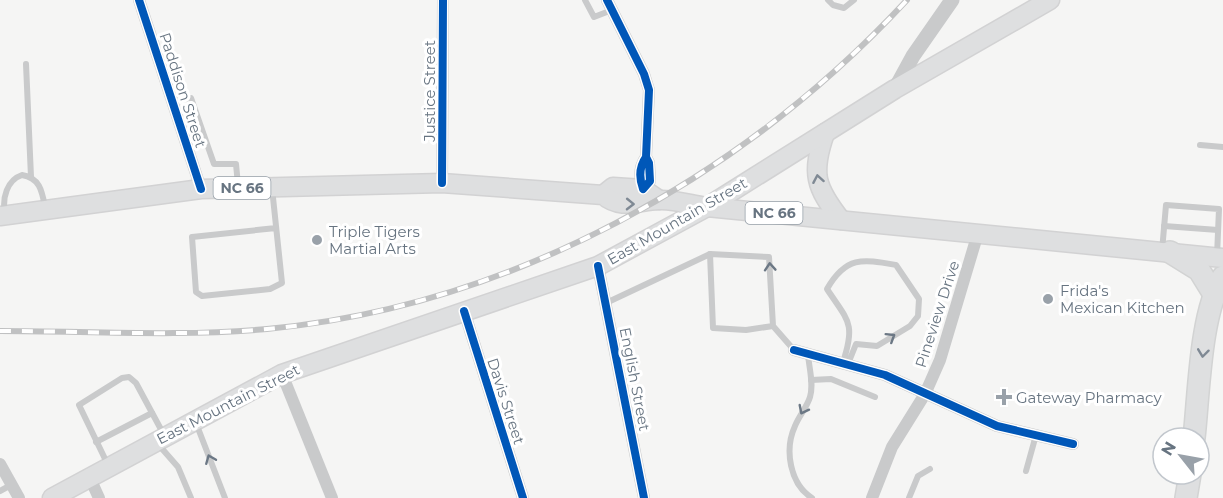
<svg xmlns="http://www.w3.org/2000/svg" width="1223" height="498" font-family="Montserrat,sans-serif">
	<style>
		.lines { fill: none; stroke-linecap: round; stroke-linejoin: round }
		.primary-casing { stroke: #d2d2d3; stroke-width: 21 }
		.motorway-casing { stroke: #d2d3d3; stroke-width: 24 }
		.service { stroke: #c9cacb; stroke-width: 6 }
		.minor { stroke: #c9cacb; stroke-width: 12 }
		.tertiary { stroke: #c9cacb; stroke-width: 15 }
		.primary { stroke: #dedfe0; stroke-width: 18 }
		.motorway { stroke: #dedfe0; stroke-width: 21 }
		.rail-casing { stroke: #c0c1c2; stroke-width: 6 }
		.rail { stroke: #fff; stroke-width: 4; stroke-dasharray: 11; stroke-linecap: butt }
		.cycleway-casing { stroke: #fff; stroke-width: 11 }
		.cycleway { stroke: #0057b8; stroke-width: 8 }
		.oneway { stroke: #7f8994 }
		.oneway2 { stroke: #6c7885 }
		.poi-dot { fill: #99a1a9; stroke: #fff; stroke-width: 2 }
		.labels { text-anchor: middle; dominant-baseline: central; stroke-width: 6; stroke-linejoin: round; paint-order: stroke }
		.shield { fill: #fff; stroke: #959ea7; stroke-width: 1.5 }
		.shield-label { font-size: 14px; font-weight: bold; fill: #677481 }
		.street-label { font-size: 15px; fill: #677481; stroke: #fff }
		.poi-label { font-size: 15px; fill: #677481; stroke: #fff; text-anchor: start }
	</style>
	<rect width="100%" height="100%" fill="#f5f5f4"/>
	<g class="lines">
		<g class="primary-casing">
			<g id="primary">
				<path d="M825,133C811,173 815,187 841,220"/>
				<path d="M603,195L613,187L643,189L659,200"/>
				<path d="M0,216L201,189L442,183L603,195C620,210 638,201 658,200C674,199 692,205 707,207L1223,258"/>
				<path d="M52,498L282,374L598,266L707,207L895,89L1050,0"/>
			</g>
		</g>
		<g class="motorway-casing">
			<g id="motorway">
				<path d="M1170,252L1199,270L1215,296"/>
				<path d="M1194,438C1199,394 1200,313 1223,277"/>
				<path d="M1186,498L1190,474"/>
			</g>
		</g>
		<g class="service">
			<path d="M585,0L594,17L612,10"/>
			<path d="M828,0L833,5L844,8L854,0"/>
			<path d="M26,64L31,177"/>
			<path d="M172,101L191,98L214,164H236L238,185"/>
			<path d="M1200,145L1223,147"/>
			<path d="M272,188L282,283L270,289L202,296L196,292L192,237L276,228"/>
			<path d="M5,213C2,198 7,180 22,175C40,178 42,191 45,207"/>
			<path d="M1164,226L1218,230"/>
			<path d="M1162,251L1166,205L1219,209L1217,256"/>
			<path d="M606,303L710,254"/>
			<path d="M773,326L746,330L713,328L710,254L769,257L773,326L794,350"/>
			<path d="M808,354C809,368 814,384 810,397C807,407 799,416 795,426C784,450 790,484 812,498"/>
			<path d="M843,362C856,323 848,321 827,289C846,256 862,259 896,265L919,299L918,316L910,326L877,346L856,344L848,364"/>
			<path d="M811,380L831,379L875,397"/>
			<path d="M196,423L225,498"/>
			<path d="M96,442L152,413"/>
			<path d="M157,443L178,467L191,498"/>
			<path d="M108,465L79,405L122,378L129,377L136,383L164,435"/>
			<path d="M1026,471L1036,435"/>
			<path d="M0,491L11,485"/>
			<path d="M909,498L918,476L930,469"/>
		</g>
		<g class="minor">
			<path d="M139,0L201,189"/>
			<path d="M607,0L644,74L649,90L646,157L649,163L650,181L643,189C639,178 639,167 646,157"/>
			<path d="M442,183L443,0"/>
			<path d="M598,266L644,498"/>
			<path d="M464,311L523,498"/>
			<path d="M794,350L885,375L997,426L1073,444"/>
			<path d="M282,374L332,498"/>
			<path d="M0,464L19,498"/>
			<path d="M89,476L99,498"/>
			<path d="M872,498L892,447L925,394L940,360L978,233"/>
		</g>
		<path class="tertiary" d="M895,89L913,56L952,0"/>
		<use href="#primary" class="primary"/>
		<use href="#motorway" class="motorway"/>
		<g class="rail-casing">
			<path id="rail" d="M0,331C88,331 179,337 267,329C511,306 742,178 907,0"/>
		</g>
		<use href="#rail" class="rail"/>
		<g class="cycleway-casing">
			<g id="cycleway">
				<path d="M139,0L201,189"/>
				<path d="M607,0L644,74L649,90L646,157L649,163L650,181L643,189C639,178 639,167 646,157"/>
				<path d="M442,183L443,0"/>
				<path d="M598,266L644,498"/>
				<path d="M464,311L523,498"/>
				<path d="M794,350L885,375L997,426L1073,444"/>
			</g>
		</g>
		<use href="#cycleway" class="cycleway"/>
	</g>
	<defs><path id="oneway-chevron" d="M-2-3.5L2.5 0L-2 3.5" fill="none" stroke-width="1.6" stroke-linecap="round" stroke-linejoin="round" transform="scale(1.5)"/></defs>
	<g class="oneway">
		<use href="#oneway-chevron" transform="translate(818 179) rotate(-100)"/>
		<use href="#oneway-chevron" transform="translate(630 204) rotate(1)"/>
		<use href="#oneway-chevron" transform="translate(1203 353) rotate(97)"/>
	</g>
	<g class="oneway2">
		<use href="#oneway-chevron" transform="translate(770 267) rotate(-94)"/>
		<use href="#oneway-chevron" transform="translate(891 337) rotate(-32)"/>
		<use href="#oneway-chevron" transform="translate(803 410) rotate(117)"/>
		<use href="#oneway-chevron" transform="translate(210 459) rotate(-112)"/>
	</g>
	<g class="poi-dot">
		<circle cx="317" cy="240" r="6"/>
		<circle cx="1048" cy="299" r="6"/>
		<path d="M1001 388h6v6h6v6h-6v6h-6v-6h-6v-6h6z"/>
	</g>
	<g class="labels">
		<g class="shield">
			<rect x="213.5" y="177" width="57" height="22" rx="4.5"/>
			<rect x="745.5" y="202" width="57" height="22" rx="4.5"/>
		</g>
		<g class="shield-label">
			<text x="242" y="188">NC 66</text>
			<text x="774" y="213">NC 66</text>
		</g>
		<g class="street-label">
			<text transform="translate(183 90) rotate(72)">Paddison Street</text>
			<text transform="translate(429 91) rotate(-90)">Justice Street</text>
			<text transform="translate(677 221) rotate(-30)">East Mountain Street</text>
			<text transform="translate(937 314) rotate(-72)">Pineview Drive</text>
			<text transform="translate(635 379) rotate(79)">English Street</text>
			<text transform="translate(506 401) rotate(72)">Davis Street</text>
			<text transform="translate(228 404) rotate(-27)">East Mountain Street</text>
		</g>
		<g class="poi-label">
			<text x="329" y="231">Triple Tigers<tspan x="329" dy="17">Martial Arts</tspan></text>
			<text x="1060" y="290">Frida's<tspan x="1060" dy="17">Mexican Kitchen</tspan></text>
			<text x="1016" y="397">Gateway Pharmacy</text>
		</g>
	</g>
	<g transform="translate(1181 456) rotate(301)"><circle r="28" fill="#ffffff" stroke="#c2c7cd" stroke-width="1.5"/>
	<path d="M0-4.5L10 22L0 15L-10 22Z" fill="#99a1a9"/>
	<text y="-9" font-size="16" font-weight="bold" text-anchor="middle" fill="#677481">N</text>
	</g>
</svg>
